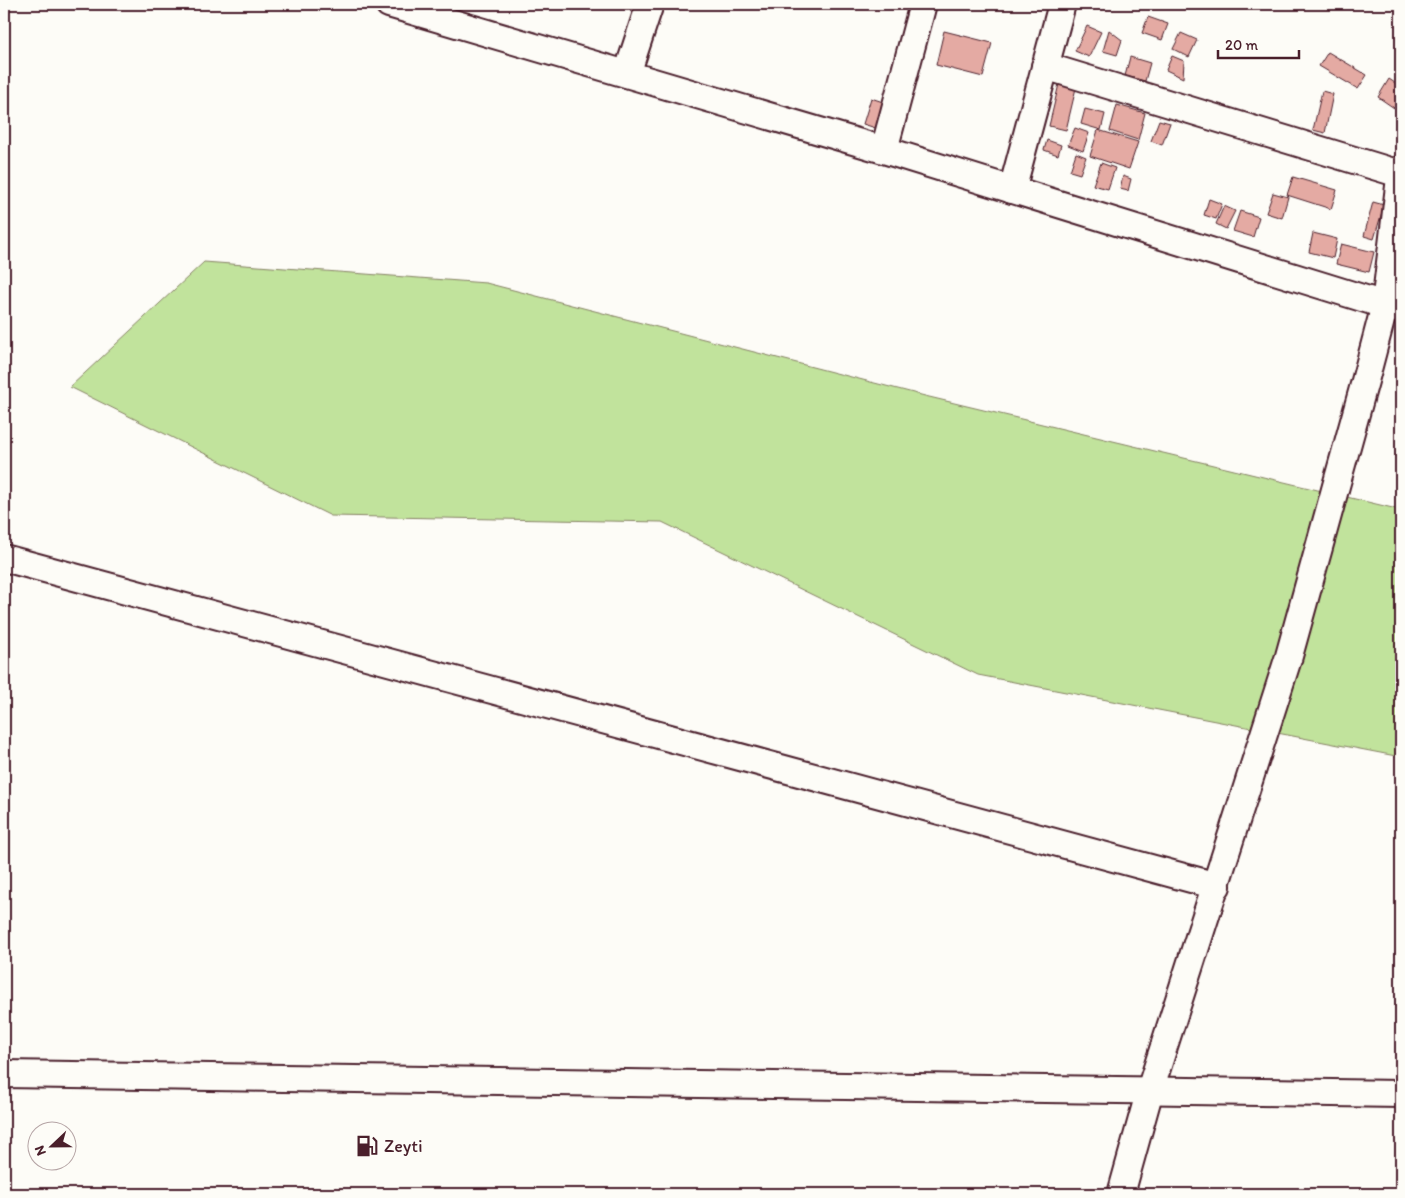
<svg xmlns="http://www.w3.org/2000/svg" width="1405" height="1198" font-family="Itim,sans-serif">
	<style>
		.green { fill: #c1e39c; stroke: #868164 }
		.building { fill: #e4aaa3; stroke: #4a1f2b }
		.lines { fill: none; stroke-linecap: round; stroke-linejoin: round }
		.street-casing { stroke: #4a1f2b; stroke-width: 30 }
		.street { stroke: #fdfcf7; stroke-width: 26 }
		.labels { text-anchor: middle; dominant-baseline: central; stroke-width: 4; stroke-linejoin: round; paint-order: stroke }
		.poi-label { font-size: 18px; fill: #4a1f2b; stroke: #fdfcf7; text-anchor: start }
	</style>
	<rect width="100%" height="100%" fill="#fdfcf7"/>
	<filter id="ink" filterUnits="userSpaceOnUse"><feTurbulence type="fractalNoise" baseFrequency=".02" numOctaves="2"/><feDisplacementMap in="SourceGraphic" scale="10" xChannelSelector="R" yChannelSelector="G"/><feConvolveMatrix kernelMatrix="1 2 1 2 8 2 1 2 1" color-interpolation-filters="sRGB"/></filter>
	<g filter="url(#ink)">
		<path class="green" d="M204,262L486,283L925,396L1401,510V757L978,675L662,522L331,516L70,387Z"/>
		<g class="building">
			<path d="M1148,17L1168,24L1162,40L1142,33Z"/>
			<path d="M1087,26L1101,32L1089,57L1075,51Z"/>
			<path d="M1109,30L1122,40L1117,55L1103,51Z"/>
			<path d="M944,31L992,43L983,77L936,65Z"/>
			<path d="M1181,33L1197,40L1189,57L1173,49Z"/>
			<path d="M1328,52L1367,75L1358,89L1319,66Z"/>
			<path d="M1172,56L1184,61L1183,78L1166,70Z"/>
			<path d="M1130,57L1150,63L1145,81L1125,76Z"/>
			<path d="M1389,79L1401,87V103L1397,110L1378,97Z"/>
			<path d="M1059,84L1076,88L1066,130L1049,126Z"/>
			<path d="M1322,91L1333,94L1325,133L1313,130Z"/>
			<path d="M871,98L889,104L882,130L863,124Z"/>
			<path d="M1117,105L1145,113L1138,140L1110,131Z"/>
			<path d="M1085,109L1105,114L1101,130L1081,124Z"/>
			<path d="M1159,120L1170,123L1162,145L1151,141Z"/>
			<path d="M1075,128L1089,133L1083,151L1068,145Z"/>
			<path d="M1098,130L1138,142L1129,169L1090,156Z"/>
			<path d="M1047,140L1061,145L1058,155L1044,150Z"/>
			<path d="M1076,153L1086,157L1080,174L1070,171Z"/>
			<path d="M1101,163L1115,168L1108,189L1093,185Z"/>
			<path d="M1123,176L1131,179L1128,191L1120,189Z"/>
			<path d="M1293,177L1337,190L1331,209L1287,195Z"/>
			<path d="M1273,193L1288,197L1282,218L1266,213Z"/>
			<path d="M1209,199L1222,204L1216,219L1204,215Z"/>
			<path d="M1373,202L1384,205L1374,239L1364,236Z"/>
			<path d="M1224,206L1235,211L1226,229L1216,224Z"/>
			<path d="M1240,211L1259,217L1253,237L1233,231Z"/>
			<path d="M1313,233L1337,239L1333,258L1309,252Z"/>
			<path d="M1341,244L1374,252L1369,272L1336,264Z"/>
		</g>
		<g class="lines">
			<g class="street-casing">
				<g id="street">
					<path d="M389,4L884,150L1401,310"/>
					<path d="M1045,66L1400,174"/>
					<path d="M627,74L650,4"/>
					<path d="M884,150L923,4"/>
					<path d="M1012,190L1062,4"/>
					<path d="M4,558L1217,886"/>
					<path d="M4,1074L1401,1094"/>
					<path d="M1121,1194L1150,1090L1289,656L1365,381L1385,305L1401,169"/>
				</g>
			</g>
			<use href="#street" class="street"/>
		</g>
	</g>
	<defs>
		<g id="fuel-bare" transform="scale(1.725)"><path d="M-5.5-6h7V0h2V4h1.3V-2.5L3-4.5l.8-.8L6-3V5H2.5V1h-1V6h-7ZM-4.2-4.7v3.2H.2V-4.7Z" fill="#4a1f2b" stroke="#fdfcf7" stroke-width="2.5" paint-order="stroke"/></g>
	</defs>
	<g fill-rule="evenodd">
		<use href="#fuel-bare" x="367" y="1146"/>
	</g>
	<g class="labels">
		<g class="poi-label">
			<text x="384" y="1146">Zeyti</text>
		</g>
	</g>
	<rect width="1405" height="1198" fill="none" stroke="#fdfcf7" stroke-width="20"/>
	<rect x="10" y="10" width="1385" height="1178" fill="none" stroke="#4a1f2b" stroke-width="2" filter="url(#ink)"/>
	<g transform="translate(52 1146) rotate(248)"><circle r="24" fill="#fdfcf7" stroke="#b5a4a5"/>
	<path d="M0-4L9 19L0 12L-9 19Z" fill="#4a1f2b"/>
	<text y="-8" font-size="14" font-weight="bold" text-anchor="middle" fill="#4a1f2b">N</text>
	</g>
	<path d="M1218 50v8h81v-8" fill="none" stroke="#4a1f2b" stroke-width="2.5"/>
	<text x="1225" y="50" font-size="15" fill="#4a1f2b" stroke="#fdfcf7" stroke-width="4" paint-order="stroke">20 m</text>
</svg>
